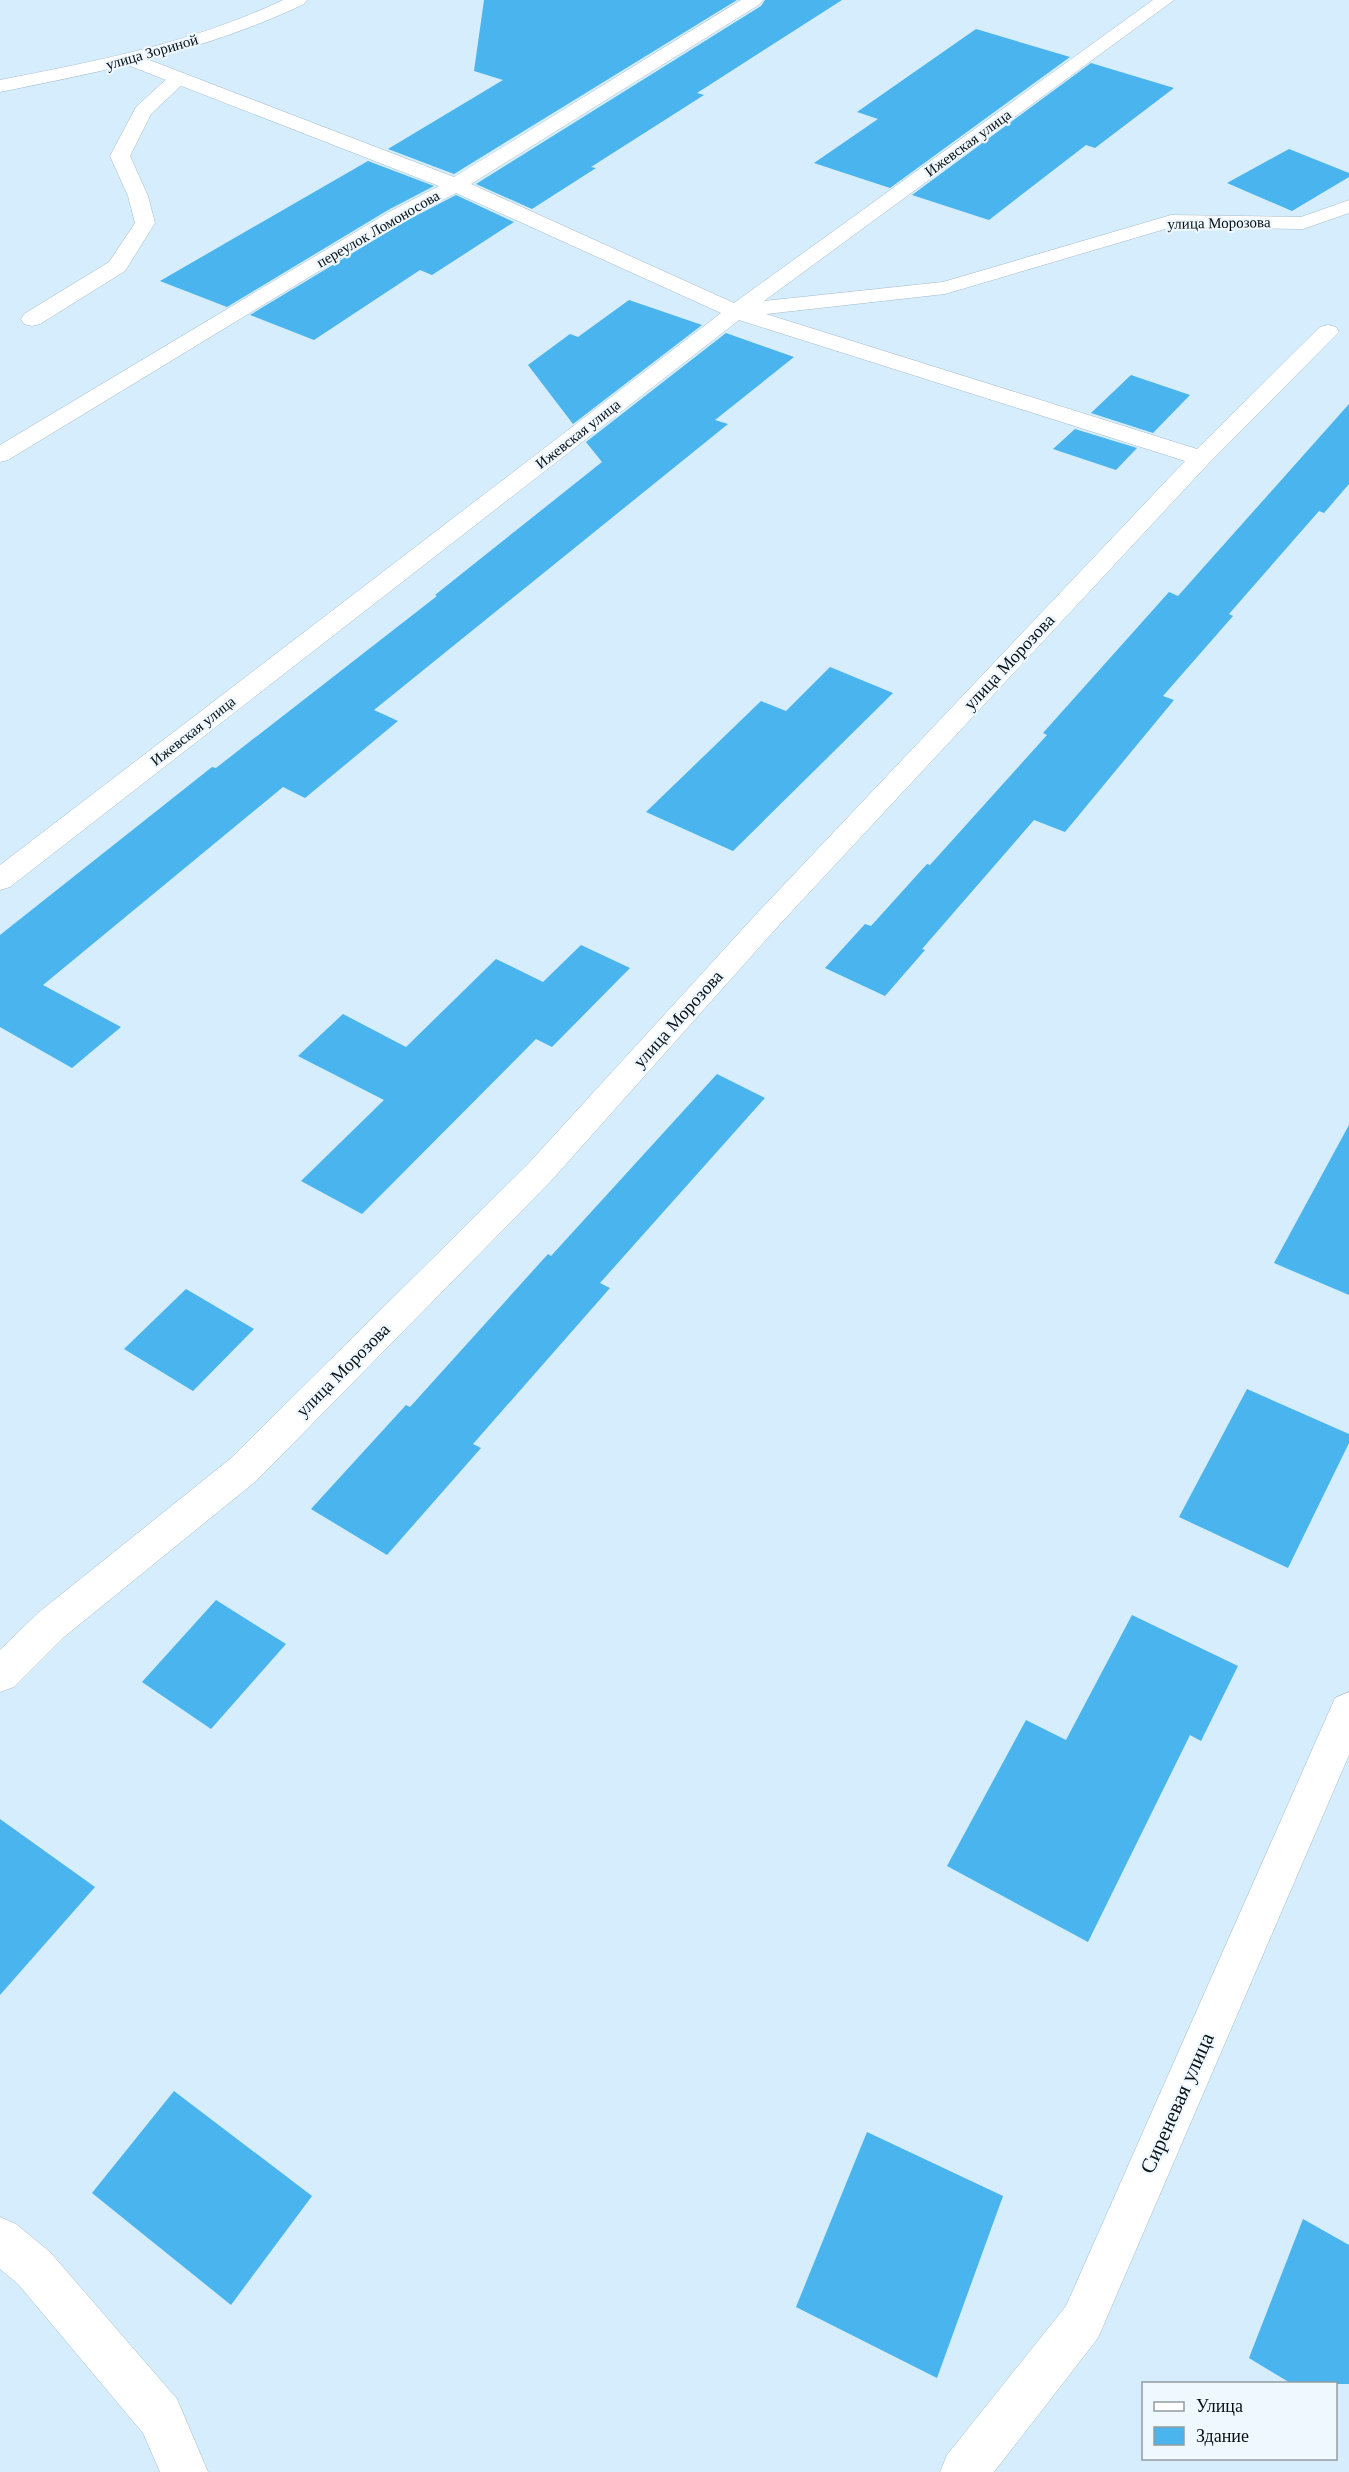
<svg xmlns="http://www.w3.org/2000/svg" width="1349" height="2472" font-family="'Times New Roman',serif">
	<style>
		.building { fill: #49b4ed }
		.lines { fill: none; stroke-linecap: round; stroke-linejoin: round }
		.lane-casing { stroke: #a5bcca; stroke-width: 1 }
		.street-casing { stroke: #a5bcca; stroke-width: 1 }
		.secondary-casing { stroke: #a5bcca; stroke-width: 1 }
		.lane { fill: #fff; fill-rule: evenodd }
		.street { fill: #fff; fill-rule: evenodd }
		.secondary { fill: #fff; fill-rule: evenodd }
		.labels { text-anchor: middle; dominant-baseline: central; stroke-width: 4.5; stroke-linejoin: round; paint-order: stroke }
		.far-street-label { font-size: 15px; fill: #091116; stroke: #eef8fe }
		.street-label { font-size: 18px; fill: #091116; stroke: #eef8fe }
		.near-street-label { font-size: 21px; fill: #091116; stroke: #eef8fe }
	</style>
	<rect width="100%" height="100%" fill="#d5edfc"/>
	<g class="building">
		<path d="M484,0H737L454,174L388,149L503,80L474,71Z"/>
		<path d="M765,0H842L697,93L704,95L591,167L596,168L532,209L476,184L761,6Z"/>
		<path d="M976,29L1070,57L890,188L814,163L878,119L857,112Z"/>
		<path d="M1091,63L1174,88L1095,148L1086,145L989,220L912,195Z"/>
		<path d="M1289,149L1349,173V177L1292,211L1227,183Z"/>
		<path d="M368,161L434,186L388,210L227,307L160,281Z"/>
		<path d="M456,195L514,222L432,275L420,270L314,340L250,315L404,222Z"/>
		<path d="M629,300L702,325L573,424L528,365L570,334L578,337Z"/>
		<path d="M726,333L794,357L715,420L728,424L374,710L398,721L305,798L283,787L43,985L121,1027L72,1068L0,1027V935L212,767L216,768L437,596L435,595L602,462L586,442Z"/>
		<path d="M1131,375L1190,395L1153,433L1091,413Z"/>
		<path d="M1349,404V484L1324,513L1319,511L1229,614L1233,616L1163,696L1174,700L1065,832L1034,820L922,949L925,950L885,996L825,968L865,924L871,926L927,864L930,865L1047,735L1043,733L1169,592L1178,596Z"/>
		<path d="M1075,429L1137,448L1116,470L1053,449Z"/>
		<path d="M830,667L893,693L733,851L646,812L761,701L786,711Z"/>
		<path d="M581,945L630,968L552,1047L536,1039L362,1214L301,1181L384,1100L298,1056L343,1014L406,1047L496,959L543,982Z"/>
		<path d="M717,1074L765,1098L600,1283L610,1288L473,1444L481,1448L387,1555L311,1509L406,1405L410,1407L548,1254L551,1256Z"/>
		<path d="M1349,1125V1295L1274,1263Z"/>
		<path d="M186,1289L254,1329L193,1391L124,1349Z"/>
		<path d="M1247,1389L1349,1434V1443L1288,1568L1179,1517Z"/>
		<path d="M216,1600L286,1644L211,1729L142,1682Z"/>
		<path d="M1132,1615L1238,1666L1201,1741L1190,1735L1088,1942L947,1866L1026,1720L1066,1740Z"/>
		<path d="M0,1819L95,1887L0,1995Z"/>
		<path d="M174,2091L312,2196L231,2305L92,2193Z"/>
		<path d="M867,2132L1003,2196L937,2378L796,2307Z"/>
		<path d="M1303,2219L1349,2245V2384H1292L1249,2358Z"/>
	</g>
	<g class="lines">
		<g class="lane-casing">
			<path id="lane" d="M179,72L186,74L189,78L151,114L130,156L148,196L155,223L125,271L40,324L32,326L24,324L21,319L24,314L109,262L135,223L128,196L110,156L136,107L172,74Z"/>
		</g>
		<g class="street-casing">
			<g id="street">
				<path d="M741,0H763L760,4L471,184L734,303L1153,0H1174L764,301L943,282L1171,215L1301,217L1349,200V213L1303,229L1172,227L945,294L766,314L1197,449L1320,327L1328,325L1336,327L1339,332L1209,463L780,924L550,1182L256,1481L64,1637L14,1687L0,1692V1650L38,1613L230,1459L528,1164L760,910L1185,461L739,320L10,887L0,890V865L721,313L456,193L403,220L8,460L0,462V445L389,212L439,186L125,64L123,60L125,56H139L454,177Z"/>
				<path d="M1349,1692V1755L1098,2338L994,2472H940L947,2455L1066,2306L1335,1698Z"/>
				<path d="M0,2217L16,2224L50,2252L177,2399L208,2472H160L143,2433L18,2284L0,2269Z"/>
			</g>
		</g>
		<g class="secondary-casing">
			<path id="secondary" d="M283,0H307L304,4C208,50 105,71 0,92V80C97,61 193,43 283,0Z"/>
		</g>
		<use href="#lane" class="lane"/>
		<use href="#street" class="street"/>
		<use href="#secondary" class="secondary"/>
	</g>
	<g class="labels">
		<g class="far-street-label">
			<text transform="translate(152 52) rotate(-16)">улица Зориной</text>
			<text transform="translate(968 143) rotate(-36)">Ижевская улица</text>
			<text transform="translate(1219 223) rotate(-1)">улица Морозова</text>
			<text transform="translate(378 229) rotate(-30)">переулок Ломоносова</text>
			<text transform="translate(578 434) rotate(-38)">Ижевская улица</text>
			<text transform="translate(193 731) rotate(-38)">Ижевская улица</text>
		</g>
		<g class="street-label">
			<text transform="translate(1009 662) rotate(-47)">улица Морозова</text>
			<text transform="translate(678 1019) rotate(-48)">улица Морозова</text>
			<text transform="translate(343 1370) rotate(-45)">улица Морозова</text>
		</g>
		<g class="near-street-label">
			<text transform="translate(1177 2103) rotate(-66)">Сиреневая улица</text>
		</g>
	</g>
	<rect x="1142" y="2382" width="195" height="78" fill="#eef8fe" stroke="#929ca1" stroke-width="1.5"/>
	<rect x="1154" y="2402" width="30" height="9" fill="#ffffff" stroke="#929ca1" stroke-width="1.5"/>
	<text x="1196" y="2412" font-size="18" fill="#091116">Улица</text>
	<rect x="1154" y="2427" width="30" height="18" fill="#49b4ed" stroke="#929ca1" stroke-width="1.5"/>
	<text x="1196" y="2442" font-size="18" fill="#091116">Здание</text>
</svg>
